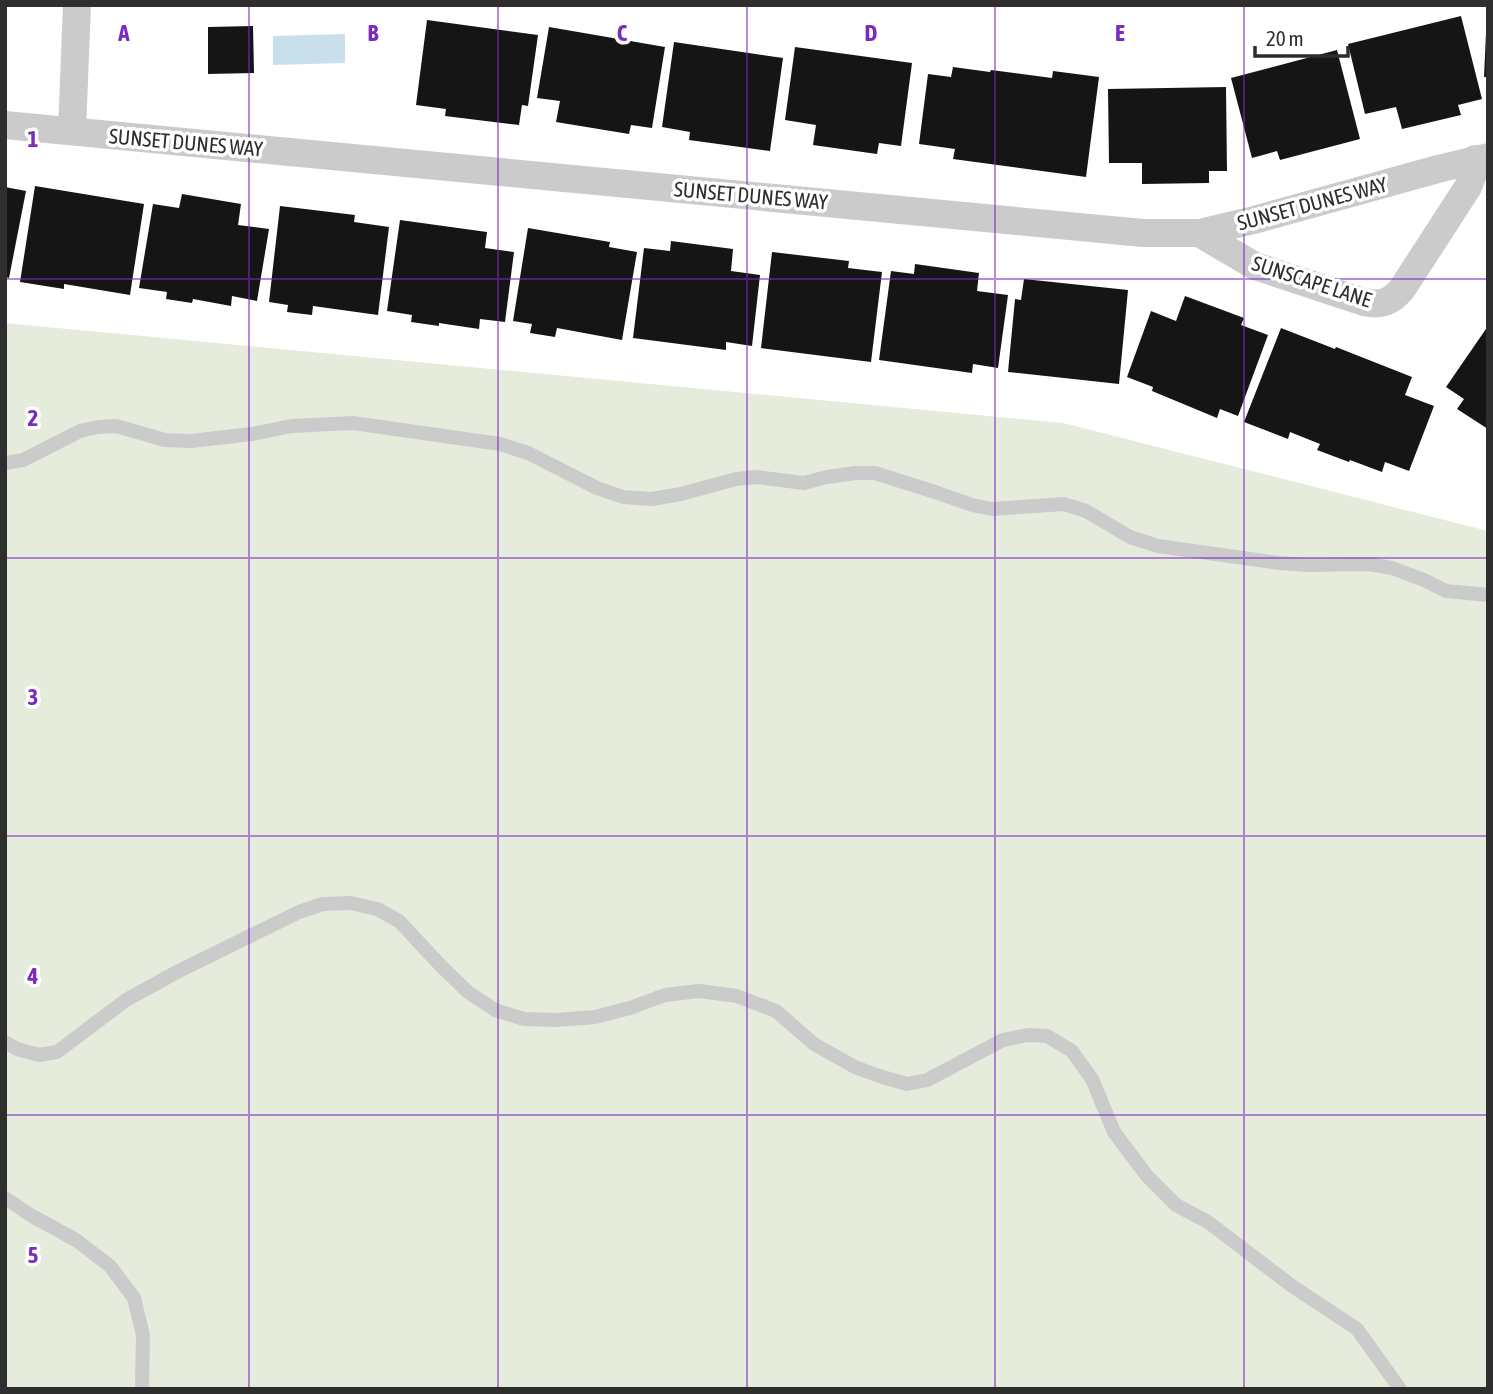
<svg xmlns="http://www.w3.org/2000/svg" width="1493" height="1394" font-family="'Asap Condensed',sans-serif">
	<style>
		.green { fill: #e5ecdc }
		.water { fill: #c8e0ec }
		.building { fill: #151515 }
		.lines { fill: none; stroke-linecap: round; stroke-linejoin: round }
		.service { stroke: #cbcbcb; stroke-width: 14 }
		.minor { stroke: #cbcbcb; stroke-width: 28 }
		.grid { fill: none; stroke: #7b2cbf; stroke-width: 2; stroke-opacity: 0.55 }
		.labels { text-anchor: middle; dominant-baseline: central; stroke-width: 7; stroke-linejoin: round; paint-order: stroke }
		.street-label { font-size: 21px; fill: #2e2e2e; stroke: #fff }
		.grid-label { font-size: 23px; text-anchor: middle; font-weight: bold; fill: #7b2cbf; stroke: #fff; stroke-width: 7; stroke-linejoin: round; paint-order: stroke }
	</style>
	<rect width="100%" height="100%" fill="#fff"/>
	<path class="green" d="M5,323L1063,423L1488,531V1389H5Z"/>
	<path class="water" d="M345,34V63L273,65V36Z"/>
	<g class="building">
		<path d="M1461,16L1482,99L1458,105L1461,115L1402,129L1396,107L1365,114L1348,44Z"/>
		<path d="M427,20L538,35L528,106L522,105L519,125L445,116L446,109L416,105Z"/>
		<path d="M253,26L254,73L208,74V27Z"/>
		<path d="M549,27L665,47L652,128L631,125L629,134L556,122L560,101L537,98Z"/>
		<path d="M1486,33H1488V77H1484Z"/>
		<path d="M674,42L783,58L770,151L689,140L690,132L662,127Z"/>
		<path d="M795,47L912,63L901,146L879,143L877,154L813,145L816,125L785,120Z"/>
		<path d="M1337,50L1360,139L1280,160L1277,151L1252,158L1231,78Z"/>
		<path d="M953,67L990,72L991,70L1052,78L1053,71L1099,77L1086,177L953,159L955,149L919,144L928,74L951,77Z"/>
		<path d="M1226,87L1227,171H1209V183L1142,184V163H1109L1108,89Z"/>
		<path d="M35,186L144,204L130,295L64,284V289L20,282Z"/>
		<path d="M5,187L26,191L9,278L5,277Z"/>
		<path d="M182,194L241,204L238,225L269,229L257,301L232,296L231,306L193,299L192,303L166,299L167,292L139,288L153,204L179,208Z"/>
		<path d="M280,206L355,215L354,222L389,227L378,315L313,306L312,315L287,312L288,305L269,302Z"/>
		<path d="M400,220L487,232L485,248L514,252L505,322L480,319L479,329L439,323V326L411,322L412,315L387,311Z"/>
		<path d="M528,228L610,242L609,247L637,252L622,340L557,328L555,337L530,333L532,324L513,321Z"/>
		<path d="M671,241L733,249L731,271L760,275L752,346L726,342V350L633,338L644,248L670,251Z"/>
		<path d="M772,252L849,261L848,268L882,272L871,362L761,348Z"/>
		<path d="M915,264L979,273L977,291L1008,295L998,368L973,364L972,373L879,360L891,271L914,274Z"/>
		<path d="M1024,279L1128,290L1119,384L1008,372L1015,299L1021,300Z"/>
		<path d="M1185,296L1244,318L1241,325L1268,335L1238,416L1220,409L1217,418L1152,391L1153,387L1127,377L1151,311L1176,321Z"/>
		<path d="M1488,326V429L1457,409L1464,399L1446,387Z"/>
		<path d="M1281,328L1335,349L1336,347L1412,377L1405,395L1434,406L1409,471L1385,462L1382,472L1350,460L1349,462L1317,450L1320,444L1290,432L1288,439L1244,422Z"/>
	</g>
	<g class="lines">
		<g class="service">
			<path d="M5,463L23,460L80,431L98,427L116,426L165,440L191,441L252,434L291,426L353,423L500,444L528,453L597,488L623,497L652,499L681,494L736,479L756,477L804,483L827,477L855,473H875L935,492L972,505L992,509L1064,504L1086,511L1130,537L1158,546L1279,563L1306,565L1369,564L1392,568L1424,580L1446,591L1488,595"/>
			<path d="M5,1042L17,1049L39,1055L57,1052L126,1000L177,972L299,912L323,904L351,903L377,909L399,921L441,966L468,992L495,1010L524,1019L556,1020L595,1017L630,1008L665,995L699,991L737,996L776,1011L814,1044L855,1067L879,1076L907,1084L927,1080L1003,1040L1028,1035L1047,1036L1072,1051L1092,1079L1114,1132L1147,1176L1176,1205L1208,1222L1292,1286L1357,1329L1400,1389"/>
			<path d="M5,1198L32,1216L76,1240L110,1266L134,1298L143,1335L142,1389"/>
		</g>
		<g class="minor">
			<path d="M5,125L1143,233H1199L1254,220L1438,169L1488,157"/>
			<path d="M72,131L77,5"/>
			<path d="M1199,233L1255,266L1364,302C1381,306 1391,302 1402,289L1468,187L1473,174L1475,159"/>
		</g>
	</g>
	<path class="grid" d="M249,5V1389M498,5V1389M747,5V1389M995,5V1389M1244,5V1389M5,279H1488M5,558H1488M5,836H1488M5,1115H1488"/>
	<g class="labels">
		<g class="street-label">
			<text transform="translate(186 142) rotate(5)">SUNSET DUNES WAY</text>
			<text transform="translate(751 195) rotate(5)">SUNSET DUNES WAY</text>
			<text transform="translate(1312 203) rotate(-15)">SUNSET DUNES WAY</text>
			<text transform="translate(1312 281) rotate(18)">SUNSCAPE LANE</text>
		</g>
	</g>
	<g class="grid-label">
		<text x="124" y="41">A</text>
		<text x="373" y="41">B</text>
		<text x="622" y="41">C</text>
		<text x="871" y="41">D</text>
		<text x="1120" y="41">E</text>
		<text x="33" y="147">1</text>
		<text x="33" y="426">2</text>
		<text x="33" y="705">3</text>
		<text x="33" y="984">4</text>
		<text x="33" y="1263">5</text>
	</g>
	<rect width="1493" height="1394" fill="none" stroke="#2e2e2e" stroke-width="14"/>
	<path d="M1255 46v10h93v-10" fill="none" stroke="#2e2e2e" stroke-width="3.5"/>
	<text x="1266" y="46" font-size="21" fill="#2e2e2e" stroke="#ffffff" stroke-width="5" paint-order="stroke">20 m</text>
</svg>
